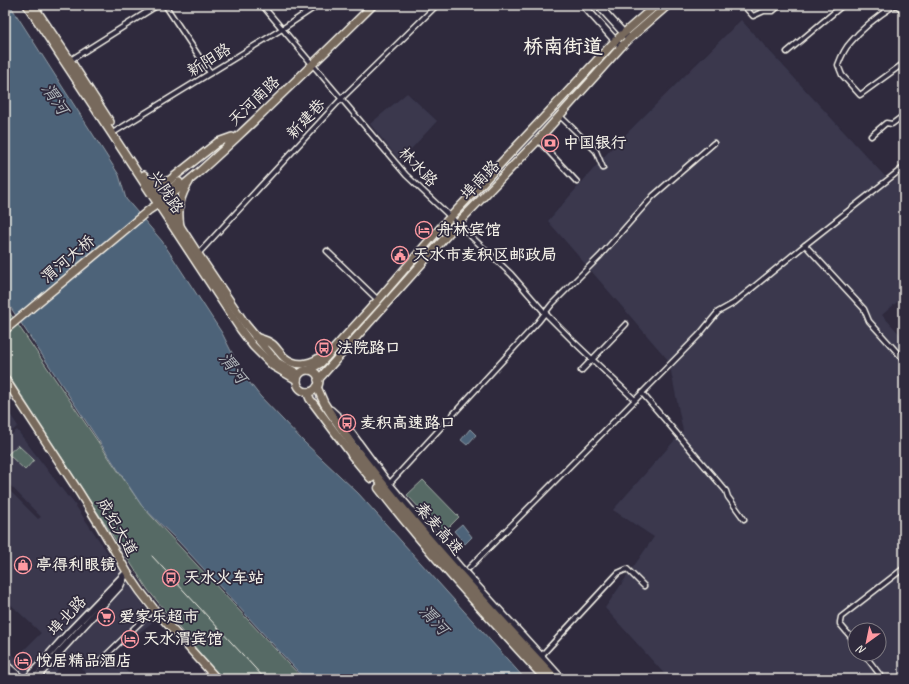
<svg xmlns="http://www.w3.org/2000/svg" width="909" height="684" font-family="Caveat,'LXGW WenKai TC',sans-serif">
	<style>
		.built { fill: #3a384e; fill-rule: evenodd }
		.green { fill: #566a65; stroke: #a5aea6 }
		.water { fill: #4e6379; stroke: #909ca5 }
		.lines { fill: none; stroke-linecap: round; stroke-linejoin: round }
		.minor-casing { stroke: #f4f1e8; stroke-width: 7 }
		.secondary-casing { stroke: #f4f1e8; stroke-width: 9 }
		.primary-casing { stroke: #f4f1e8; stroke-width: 10 }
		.trunk-casing { stroke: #f4f1e8; stroke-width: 10 }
		.motorway-casing { stroke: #f4f1e8; stroke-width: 11 }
		.minor { stroke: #2f2a3d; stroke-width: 4 }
		.secondary { stroke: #2f2a3d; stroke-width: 6 }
		.primary { stroke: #77695c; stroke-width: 7 }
		.trunk { stroke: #77695c; stroke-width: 7 }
		.motorway { stroke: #77695c; stroke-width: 8 }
		.tram { stroke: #f4f1e8; stroke-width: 1 }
		.labels { text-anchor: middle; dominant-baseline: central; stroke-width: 3.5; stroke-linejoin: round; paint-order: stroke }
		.street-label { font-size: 16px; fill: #f4f1e8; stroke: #2f2a3d }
		.poi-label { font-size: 16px; font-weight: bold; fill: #f4f1e8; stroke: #2f2a3d; text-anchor: start }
		.water-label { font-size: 17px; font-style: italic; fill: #b2b8bc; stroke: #2f2a3d }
		.district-label { font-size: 20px; font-weight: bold; fill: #f4f1e8; stroke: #2f2a3d }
	</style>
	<rect width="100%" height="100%" fill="#2f2a3d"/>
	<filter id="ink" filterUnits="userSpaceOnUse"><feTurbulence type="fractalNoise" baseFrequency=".025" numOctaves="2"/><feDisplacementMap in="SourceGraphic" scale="8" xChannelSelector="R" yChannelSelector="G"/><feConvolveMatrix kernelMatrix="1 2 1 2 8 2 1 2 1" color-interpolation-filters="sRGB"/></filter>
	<g filter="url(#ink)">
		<g class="built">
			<path d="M741,20L891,183L904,173V296L882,315L904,339V679H669L605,608L654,537L613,510L683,431L669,361L548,221L610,150ZM855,630H879V654H855Z"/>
			<path d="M407,93L437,121L400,161L370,124Z"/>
			<path d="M5,407L18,426L5,437Z"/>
			<path d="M17,430L68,497L69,496L154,621L111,655L134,679H92L70,657L48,679H17L5,667V647L16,658L41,633L5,599V486L38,519L41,517L5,480V439Z"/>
		</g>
		<g class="green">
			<path d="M5,306L142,506L303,679H221L148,590L5,370Z"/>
			<path d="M18,445L34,460L25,470L8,454Z"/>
			<path d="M423,480L459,517L443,533L407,495Z"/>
		</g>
		<g class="water">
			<path d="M5,5H10L119,175L126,199L162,241L222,333L242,373L260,396L304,442L358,493L525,679H305L178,541L142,506L5,299Z"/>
			<path d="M470,429L476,435L467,445L461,440Z"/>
			<path d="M462,524L472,537L465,544L454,531Z"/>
		</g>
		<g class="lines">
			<g class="minor-casing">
				<g id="minor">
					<path d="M165,5L210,73"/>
					<path d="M262,5L406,175L511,274L545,313L573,341L635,400"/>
					<path d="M743,5L753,16L764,11H773L780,5"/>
					<path d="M895,5C879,15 862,28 850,43C844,49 841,57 838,65L842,75L860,95L904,63"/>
					<path d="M896,5L904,11"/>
					<path d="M787,52L843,5"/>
					<path d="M69,61L158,5"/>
					<path d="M560,116L596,151L603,168"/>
					<path d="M111,134L282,29L318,5"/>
					<path d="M871,136L886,123L892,124L904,115"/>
					<path d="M538,140L577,182"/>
					<path d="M805,245L864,309L869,321L904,360"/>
					<path d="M327,251L378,300"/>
					<path d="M198,254L341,99L437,5"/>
					<path d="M581,371L626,324"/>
					<path d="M642,393L726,491L728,497L744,519"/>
					<path d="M389,484L538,322L552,304L600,256L653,196L714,143"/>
					<path d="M469,568L642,393L699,335L718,312L734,303L805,245L904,167"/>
					<path d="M855,642L840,624V622L841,617L904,568"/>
					<path d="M864,654L883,679"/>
					<path d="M541,656L618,573L627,569L644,586"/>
					<path d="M100,661L154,609"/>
				</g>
			</g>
			<g class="secondary-casing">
				<g id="secondary">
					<path d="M583,5L621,47"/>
					<path d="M598,5L629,39"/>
					<path d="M331,410L342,420L389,484L459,566L562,679"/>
					<path d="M5,664L22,679"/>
					<path d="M5,670L15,679"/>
					<path d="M27,679L70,631L127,572"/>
					<path d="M35,679L120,586L124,577"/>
				</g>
			</g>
			<g class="primary-casing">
				<g id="primary">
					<path d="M146,178L153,182L159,183L170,180L218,142L232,137"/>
					<path d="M156,200L179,182"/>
					<path d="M180,226C177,209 180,196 189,182"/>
					<path d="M5,330L149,210C187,186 220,153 253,122C293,83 333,45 373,5"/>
					<path d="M255,337C261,339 267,340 272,344C277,348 280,354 285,358C297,368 313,364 324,354"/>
					<path d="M309,370L321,363L378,300L442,226L562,98L615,41L656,5"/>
					<path d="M5,379L79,492L99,524L127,572L140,591L154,609L217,679"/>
					<path d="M318,380L458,223L538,140L621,47L629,39L668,5"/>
				</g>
			</g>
			<g class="trunk-casing">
				<g id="trunk">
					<path d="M27,5L241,330L253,346L273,366L297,380"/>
					<path d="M33,5L70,60L110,122"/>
					<path d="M144,175L169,209L198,254L246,325L277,362L299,374"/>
					<circle cx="308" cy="381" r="11"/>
					<path d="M317,387L324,403L331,414L358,453"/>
					<path d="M307,392L310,399L352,455"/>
				</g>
			</g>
			<g class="motorway-casing">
				<g id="motorway">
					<path d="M358,453C419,532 487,606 555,679"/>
					<path d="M352,455L371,478"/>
					<path d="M379,488C431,555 489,617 546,679"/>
				</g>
			</g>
			<use href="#minor" class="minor"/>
			<use href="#secondary" class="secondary"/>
			<use href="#primary" class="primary"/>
			<use href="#trunk" class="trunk"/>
			<use href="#motorway" class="motorway"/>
			<path class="tram" d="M152,556L265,679"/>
		</g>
	</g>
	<defs>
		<g id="bank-ring" transform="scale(0.9)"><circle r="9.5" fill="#2f2a3d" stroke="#ff9aa2" stroke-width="1.5"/><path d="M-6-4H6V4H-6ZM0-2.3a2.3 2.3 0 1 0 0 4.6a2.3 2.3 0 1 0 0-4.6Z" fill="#ff9aa2"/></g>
		<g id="hotel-ring" transform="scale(0.9)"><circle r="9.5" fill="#2f2a3d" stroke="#ff9aa2" stroke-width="1.5"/><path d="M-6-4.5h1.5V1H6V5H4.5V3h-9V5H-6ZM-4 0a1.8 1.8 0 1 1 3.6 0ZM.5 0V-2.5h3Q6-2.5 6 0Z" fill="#ff9aa2"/></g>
		<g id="civic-ring" transform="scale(0.9)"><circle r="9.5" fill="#2f2a3d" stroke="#ff9aa2" stroke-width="1.5"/><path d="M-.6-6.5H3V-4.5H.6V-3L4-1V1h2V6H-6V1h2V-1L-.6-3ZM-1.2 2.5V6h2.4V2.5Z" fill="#ff9aa2"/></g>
		<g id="bus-ring" transform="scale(0.9)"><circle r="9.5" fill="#2f2a3d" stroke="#ff9aa2" stroke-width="1.5"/><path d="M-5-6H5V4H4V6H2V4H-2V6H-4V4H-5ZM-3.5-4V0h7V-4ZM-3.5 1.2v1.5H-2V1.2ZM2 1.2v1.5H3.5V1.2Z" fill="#ff9aa2"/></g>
		<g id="shop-ring" transform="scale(0.9)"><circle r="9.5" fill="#2f2a3d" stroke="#ff9aa2" stroke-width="1.5"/><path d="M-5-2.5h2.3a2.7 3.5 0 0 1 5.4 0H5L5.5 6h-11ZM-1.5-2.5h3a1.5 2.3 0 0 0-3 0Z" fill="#ff9aa2"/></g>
		<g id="supermarket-ring" transform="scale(0.9)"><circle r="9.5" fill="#2f2a3d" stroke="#ff9aa2" stroke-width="1.5"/><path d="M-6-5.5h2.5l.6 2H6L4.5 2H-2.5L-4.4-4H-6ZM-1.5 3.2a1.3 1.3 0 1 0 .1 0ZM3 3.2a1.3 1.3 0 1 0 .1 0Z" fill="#ff9aa2"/></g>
	</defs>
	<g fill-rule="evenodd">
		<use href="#bank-ring" x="550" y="143"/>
		<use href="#hotel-ring" x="424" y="230"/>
		<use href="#civic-ring" x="400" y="255"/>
		<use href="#bus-ring" x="324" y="348"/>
		<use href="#bus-ring" x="347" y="423"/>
		<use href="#shop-ring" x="23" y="565"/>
		<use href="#bus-ring" x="171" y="578"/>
		<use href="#supermarket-ring" x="106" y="617"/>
		<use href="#hotel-ring" x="130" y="639"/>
		<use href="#hotel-ring" x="23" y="661"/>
	</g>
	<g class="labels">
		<g class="street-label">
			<text transform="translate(209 60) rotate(-32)">新阳路</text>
			<text transform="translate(254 101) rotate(-44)">天河南路</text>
			<text transform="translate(306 119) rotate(-47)">新建巷</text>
			<text transform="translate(418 167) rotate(46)">林水路</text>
			<text transform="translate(480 180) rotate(-46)">埠南路</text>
			<text transform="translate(166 192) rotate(56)">兴陇路</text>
			<text transform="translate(68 259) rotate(-40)">渭河大桥</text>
			<text transform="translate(117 527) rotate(60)">成纪大道</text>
			<text transform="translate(439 529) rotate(49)">秦麦高速</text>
			<text transform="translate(67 616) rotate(-47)">埠北路</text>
		</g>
		<g class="poi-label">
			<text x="563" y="143">中国银行</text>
			<text x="437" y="230">舟林宾馆</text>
			<text x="413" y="255">天水市麦积区邮政局</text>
			<text x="337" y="348">法院路口</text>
			<text x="360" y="423">麦积高速路口</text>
			<text x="36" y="565">亭得利眼镜</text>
			<text x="184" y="578">天水火车站</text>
			<text x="119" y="617">爱家乐超市</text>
			<text x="143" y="639">天水渭宾馆</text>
			<text x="36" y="661">悦居精品酒店</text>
		</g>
		<g class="water-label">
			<text transform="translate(55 99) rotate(56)">渭河</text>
			<text transform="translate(233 368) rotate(52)">渭河</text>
			<text transform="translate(434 620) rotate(47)">渭河</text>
		</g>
		<g class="district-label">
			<text x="563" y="46">桥南街道</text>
		</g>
	</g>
	<rect width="909" height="684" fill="none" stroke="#2f2a3d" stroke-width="20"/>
	<rect x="10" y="10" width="889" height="664" fill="none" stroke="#f4f1e8" stroke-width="1.5" filter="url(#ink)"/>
	<g transform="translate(867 642) rotate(213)"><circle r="19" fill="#2f2a3d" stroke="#7e7a81"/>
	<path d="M0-3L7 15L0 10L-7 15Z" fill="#ff9aa2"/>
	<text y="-6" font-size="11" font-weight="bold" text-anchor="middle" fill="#f4f1e8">N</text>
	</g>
</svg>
